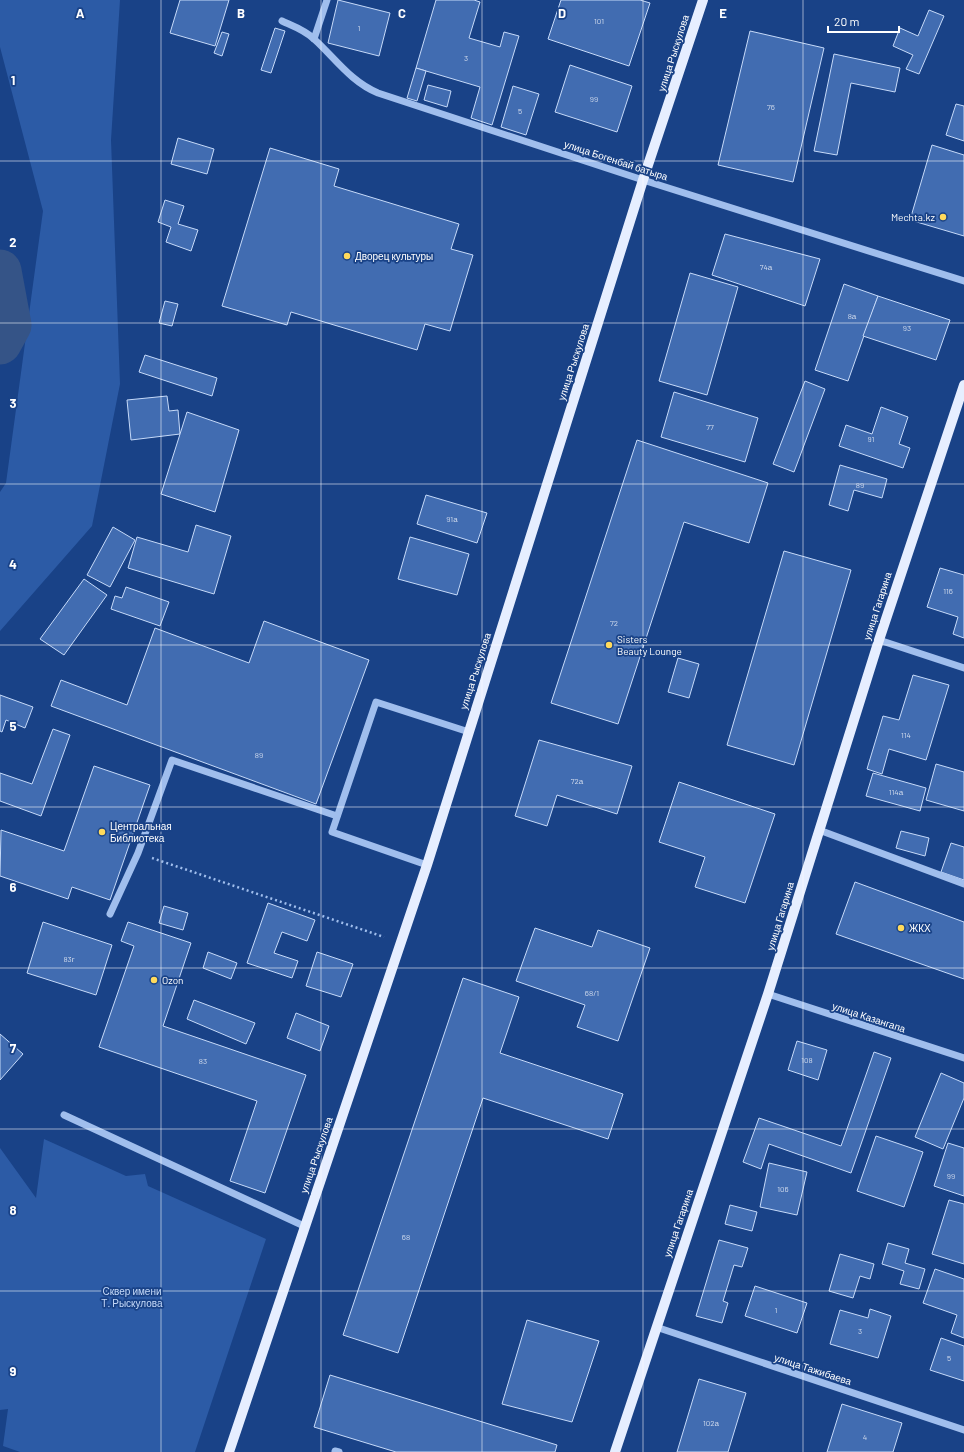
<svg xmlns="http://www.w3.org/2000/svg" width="964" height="1452" font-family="Barlow,sans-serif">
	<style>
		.green { fill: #2c5ba6 }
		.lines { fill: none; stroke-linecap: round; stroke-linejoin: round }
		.river { stroke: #355487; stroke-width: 43 }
		.building { fill: #416cb1; stroke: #c6daf9 }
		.path { stroke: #a0beed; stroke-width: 2.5; stroke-dasharray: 2 3; stroke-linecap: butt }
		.minor { stroke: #a0beed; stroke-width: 7 }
		.major { stroke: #e6eeff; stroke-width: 10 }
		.grid { fill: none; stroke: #fff; stroke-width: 1; stroke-opacity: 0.55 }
		.poi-dot { fill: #ffda5c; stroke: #194287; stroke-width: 1.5 }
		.labels { text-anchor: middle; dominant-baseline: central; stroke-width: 3.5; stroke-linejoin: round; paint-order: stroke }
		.number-label { font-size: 8px; fill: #d0daec }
		.street-label { font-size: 10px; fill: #fff; stroke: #194287 }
		.poi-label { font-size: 10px; fill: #fff; stroke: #194287; text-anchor: start }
		.park-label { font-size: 10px; fill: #c6daf9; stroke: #194287 }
		.grid-label { font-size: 13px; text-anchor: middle; font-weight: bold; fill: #fff; stroke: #194287; stroke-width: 3.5; stroke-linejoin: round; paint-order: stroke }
	</style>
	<rect width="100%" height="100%" fill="#194287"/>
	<g class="green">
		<path d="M0,0H120L111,140L120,384L92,526L0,631V492L6,483L43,211L0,47Z"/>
		<path d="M44,1139L126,1176L145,1174L148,1186L266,1239L195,1452H20L3,1446L8,1409L0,1410V1148L36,1198Z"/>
	</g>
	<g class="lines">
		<path class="river" d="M0,271L10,325L0,343"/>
	</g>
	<g class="building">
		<path d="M180,0H229L215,46L170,33Z"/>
		<path d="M338,0L390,13L379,56L328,43Z"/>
		<path d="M436,0H474L480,2L469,38L500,47L504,32L519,36L492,125L471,118L480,87L416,68Z"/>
		<path d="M561,0H640L650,3L629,66L548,39Z"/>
		<path d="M929,10L944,16L919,74L906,69L913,55L893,46L900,28L918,36Z"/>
		<path d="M275,28L285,31L271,73L261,70Z"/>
		<path d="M750,31L824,48L793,182L718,165Z"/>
		<path d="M222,32L229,34L222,56L214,53Z"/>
		<path d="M834,54L900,68L895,92L851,83L837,155L814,151Z"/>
		<path d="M570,65L632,86L617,132L555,112Z"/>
		<path d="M416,68L426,71L417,101L407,98Z"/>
		<path d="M428,85L451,91L447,107L424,100Z"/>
		<path d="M513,86L539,94L526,135L501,127Z"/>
		<path d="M956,104L964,106V141L946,135Z"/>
		<path d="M178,138L214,149L207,174L171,164Z"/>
		<path d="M932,145L964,155V236L910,220Z"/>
		<path d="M270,148L339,169L334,186L459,224L451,249L473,255L450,331L425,324L417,350L291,312L287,325L222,306Z"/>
		<path d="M165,200L184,206L178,224L198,230L191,251L166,242L171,227L158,222Z"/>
		<path d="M725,234L820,259L805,306L712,275Z"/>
		<path d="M690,273L738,287L707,395L659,381Z"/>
		<path d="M844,284L878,296L848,381L815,370Z"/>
		<path d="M878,296L950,320L936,360L863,336Z"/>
		<path d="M165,301L178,304L172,326L159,323Z"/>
		<path d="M145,355L217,378L212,396L139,372Z"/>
		<path d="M805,381L825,389L794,472L773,464Z"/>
		<path d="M674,392L758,418L745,462L661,437Z"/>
		<path d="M167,396L169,411L178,410L180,434L131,440L127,400Z"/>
		<path d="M881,407L908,417L899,444L910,448L903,468L839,446L846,425L872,434Z"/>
		<path d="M187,412L239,430L215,512L161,494Z"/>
		<path d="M637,440L768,483L749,543L684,522L618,724L551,703Z"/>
		<path d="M840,465L887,479L882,498L854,490L848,511L829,505Z"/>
		<path d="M426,495L487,513L477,543L417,524Z"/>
		<path d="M196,525L231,536L214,594L128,568L137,537L188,552Z"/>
		<path d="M113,527L135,540L110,587L87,575Z"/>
		<path d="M410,537L469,554L457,595L398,579Z"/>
		<path d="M784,551L851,570L794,765L727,745Z"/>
		<path d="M940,568L964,575V638L953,634L958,617L927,607Z"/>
		<path d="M84,579L107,595L64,655L40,639Z"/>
		<path d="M126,587L169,602L160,626L111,609L115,596L122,598Z"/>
		<path d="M264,621L369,660L316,804L51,706L61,680L127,705L155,628L249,663Z"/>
		<path d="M678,658L699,664L689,698L668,692Z"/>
		<path d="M913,675L949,685L926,760L889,749L882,774L867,769L883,716L899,720Z"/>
		<path d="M0,695L33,707L25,728L6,720L2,732L0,731Z"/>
		<path d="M53,729L70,735L41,816L0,801V773L32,784Z"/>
		<path d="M539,740L632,766L617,814L557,795L547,826L515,816Z"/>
		<path d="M936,764L964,772V811L926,800Z"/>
		<path d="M94,766L150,785L110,900L72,887L68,899L0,876L1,830L64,851Z"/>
		<path d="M873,773L926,788L920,811L866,796Z"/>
		<path d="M679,782L775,814L745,903L695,887L705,857L659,842Z"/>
		<path d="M901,831L929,838L925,856L896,848Z"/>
		<path d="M951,843L964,847V880L941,872Z"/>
		<path d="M855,882L964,922V979L836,934Z"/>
		<path d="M268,903L315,920L307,941L282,932L274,953L298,961L292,978L247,963Z"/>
		<path d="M164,906L188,913L183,930L159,923Z"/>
		<path d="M43,922L112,945L96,995L27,973Z"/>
		<path d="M128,922L191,943L163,1026L306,1075L265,1193L230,1181L257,1101L99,1047L134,946L121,941Z"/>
		<path d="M535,928L592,947L598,930L650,948L618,1041L577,1027L585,1005L516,981Z"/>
		<path d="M208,952L237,963L231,979L203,968Z"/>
		<path d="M317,952L353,964L341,997L306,986Z"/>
		<path d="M463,978L519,997L500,1053L623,1094L608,1139L483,1098L398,1353L343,1335Z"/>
		<path d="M194,1000L255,1023L246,1044L187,1019Z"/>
		<path d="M296,1013L329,1026L320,1051L287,1038Z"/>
		<path d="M0,1034L23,1054L0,1080Z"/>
		<path d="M797,1041L827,1050L818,1080L788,1070Z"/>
		<path d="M874,1052L891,1058L851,1173L769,1144L761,1169L743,1162L759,1118L841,1146Z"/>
		<path d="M941,1073L964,1083V1098L943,1149L915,1137Z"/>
		<path d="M876,1136L923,1152L904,1207L857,1191Z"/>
		<path d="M948,1143L964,1148V1196L934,1186Z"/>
		<path d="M769,1163L807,1172L797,1215L760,1207Z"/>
		<path d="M949,1200L964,1204V1264L932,1254Z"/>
		<path d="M730,1205L757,1212L752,1231L725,1224Z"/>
		<path d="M719,1240L748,1248L742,1267L734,1265L723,1301L728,1303L722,1323L696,1316Z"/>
		<path d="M888,1243L909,1249L905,1263L925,1269L919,1289L900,1284L904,1271L882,1264Z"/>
		<path d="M840,1254L874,1264L870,1279L860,1276L853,1298L829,1291Z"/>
		<path d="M935,1269L964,1279V1338L951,1333L957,1315L923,1303Z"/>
		<path d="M755,1286L807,1303L797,1333L745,1316Z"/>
		<path d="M870,1309L891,1316L878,1358L830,1344L840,1310L868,1318Z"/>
		<path d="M527,1320L599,1341L572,1422L502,1404Z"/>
		<path d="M941,1338L964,1346V1381L930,1370Z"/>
		<path d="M330,1375L557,1445L555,1452H396L314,1427Z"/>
		<path d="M699,1379L746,1393L728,1452H677Z"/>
		<path d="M842,1404L902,1423L893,1452H827Z"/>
	</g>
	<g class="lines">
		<path class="path" d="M152,858L384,937"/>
		<g class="minor">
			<path d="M282,21C293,26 305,30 314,39C335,58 351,82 378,93L643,180L964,281"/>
			<path d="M314,39L327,0"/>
			<path d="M879,640L964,668"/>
			<path d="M819,830L964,884"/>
			<path d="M427,865L332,832L376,702L469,732"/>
			<path d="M110,914L138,853L172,760L337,816"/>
			<path d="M768,994L964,1058"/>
			<path d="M64,1115L304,1226"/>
			<path d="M656,1327L964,1430"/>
			<path d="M335,1451L339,1452"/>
		</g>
		<g class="major">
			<path d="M229,1452L427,865L643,180L703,0"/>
			<path d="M615,1452L768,994L879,640L964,385"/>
		</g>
	</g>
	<path class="grid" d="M161,0V1452M321,0V1452M482,0V1452M643,0V1452M803,0V1452M0,161H964M0,323H964M0,484H964M0,645H964M0,807H964M0,968H964M0,1129H964M0,1291H964"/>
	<g class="poi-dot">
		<circle cx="943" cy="217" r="4"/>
		<circle cx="347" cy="256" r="4"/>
		<circle cx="609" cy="645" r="4"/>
		<circle cx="102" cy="832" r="4"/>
		<circle cx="901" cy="928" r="4"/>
		<circle cx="154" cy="980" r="4"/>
	</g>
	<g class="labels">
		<g class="number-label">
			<text x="599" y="21">101</text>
			<text x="359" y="28">1</text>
			<text x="466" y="58">3</text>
			<text x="594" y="99">99</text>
			<text x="771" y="107">76</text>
			<text x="520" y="111">5</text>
			<text x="766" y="267">74а</text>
			<text x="852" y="316">8а</text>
			<text x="907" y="328">93</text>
			<text x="710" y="427">77</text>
			<text x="871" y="439">91</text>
			<text x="860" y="485">89</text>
			<text x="452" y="519">91а</text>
			<text x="948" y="591">116</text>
			<text x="614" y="623">72</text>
			<text x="906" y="735">114</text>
			<text x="259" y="755">89</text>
			<text x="577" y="781">72а</text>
			<text x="896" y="792">114а</text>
			<text x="69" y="959">83г</text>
			<text x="592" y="993">68/1</text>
			<text x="807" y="1060">108</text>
			<text x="203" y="1061">83</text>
			<text x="951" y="1176">99</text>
			<text x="783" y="1189">106</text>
			<text x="406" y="1237">68</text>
			<text x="776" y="1310">1</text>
			<text x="860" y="1331">3</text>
			<text x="949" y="1358">5</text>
			<text x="711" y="1423">102а</text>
			<text x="865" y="1437">4</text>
		</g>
		<g class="street-label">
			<text transform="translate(673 53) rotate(-72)">улица Рыскулова</text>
			<text transform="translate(616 160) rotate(18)">улица Богенбай батыра</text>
			<text transform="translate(573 362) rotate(-72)">улица Рыскулова</text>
			<text transform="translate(877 606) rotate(-72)">улица Гагарина</text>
			<text transform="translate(475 671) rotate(-72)">улица Рыскулова</text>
			<text transform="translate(780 916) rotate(-73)">улица Гагарина</text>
			<text transform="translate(869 1017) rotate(18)">улица Казангапа</text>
			<text transform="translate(316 1155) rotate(-71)">улица Рыскулова</text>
			<text transform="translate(678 1223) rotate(-71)">улица Гагарина</text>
			<text transform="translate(813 1369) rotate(18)">улица Тажибаева</text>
		</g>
		<g class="poi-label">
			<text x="935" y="217" text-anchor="end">Mechta.kz</text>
			<text x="355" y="256">Дворец культуры</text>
			<text x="617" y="639">Sisters<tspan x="617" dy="12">Beauty Lounge</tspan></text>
			<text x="110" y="826">Центральная<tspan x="110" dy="12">Библиотека</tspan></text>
			<text x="909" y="928">ЖКХ</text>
			<text x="162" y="980">Ozon</text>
		</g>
		<g class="park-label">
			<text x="132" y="1291">Сквер имени<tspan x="132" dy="12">Т. Рыскулова</tspan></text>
		</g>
	</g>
	<g class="grid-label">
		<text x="80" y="18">A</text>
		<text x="241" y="18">B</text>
		<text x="402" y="18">C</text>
		<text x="562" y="18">D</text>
		<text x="723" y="18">E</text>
		<text x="13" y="85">1</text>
		<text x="13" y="247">2</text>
		<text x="13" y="408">3</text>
		<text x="13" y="569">4</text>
		<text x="13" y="731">5</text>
		<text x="13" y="892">6</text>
		<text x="13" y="1053">7</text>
		<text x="13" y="1215">8</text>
		<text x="13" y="1376">9</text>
	</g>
	<path d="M828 26v6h71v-6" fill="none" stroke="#ffffff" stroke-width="2"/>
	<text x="834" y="26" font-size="12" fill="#ffffff" stroke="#194287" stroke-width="3" paint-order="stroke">20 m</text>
</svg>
